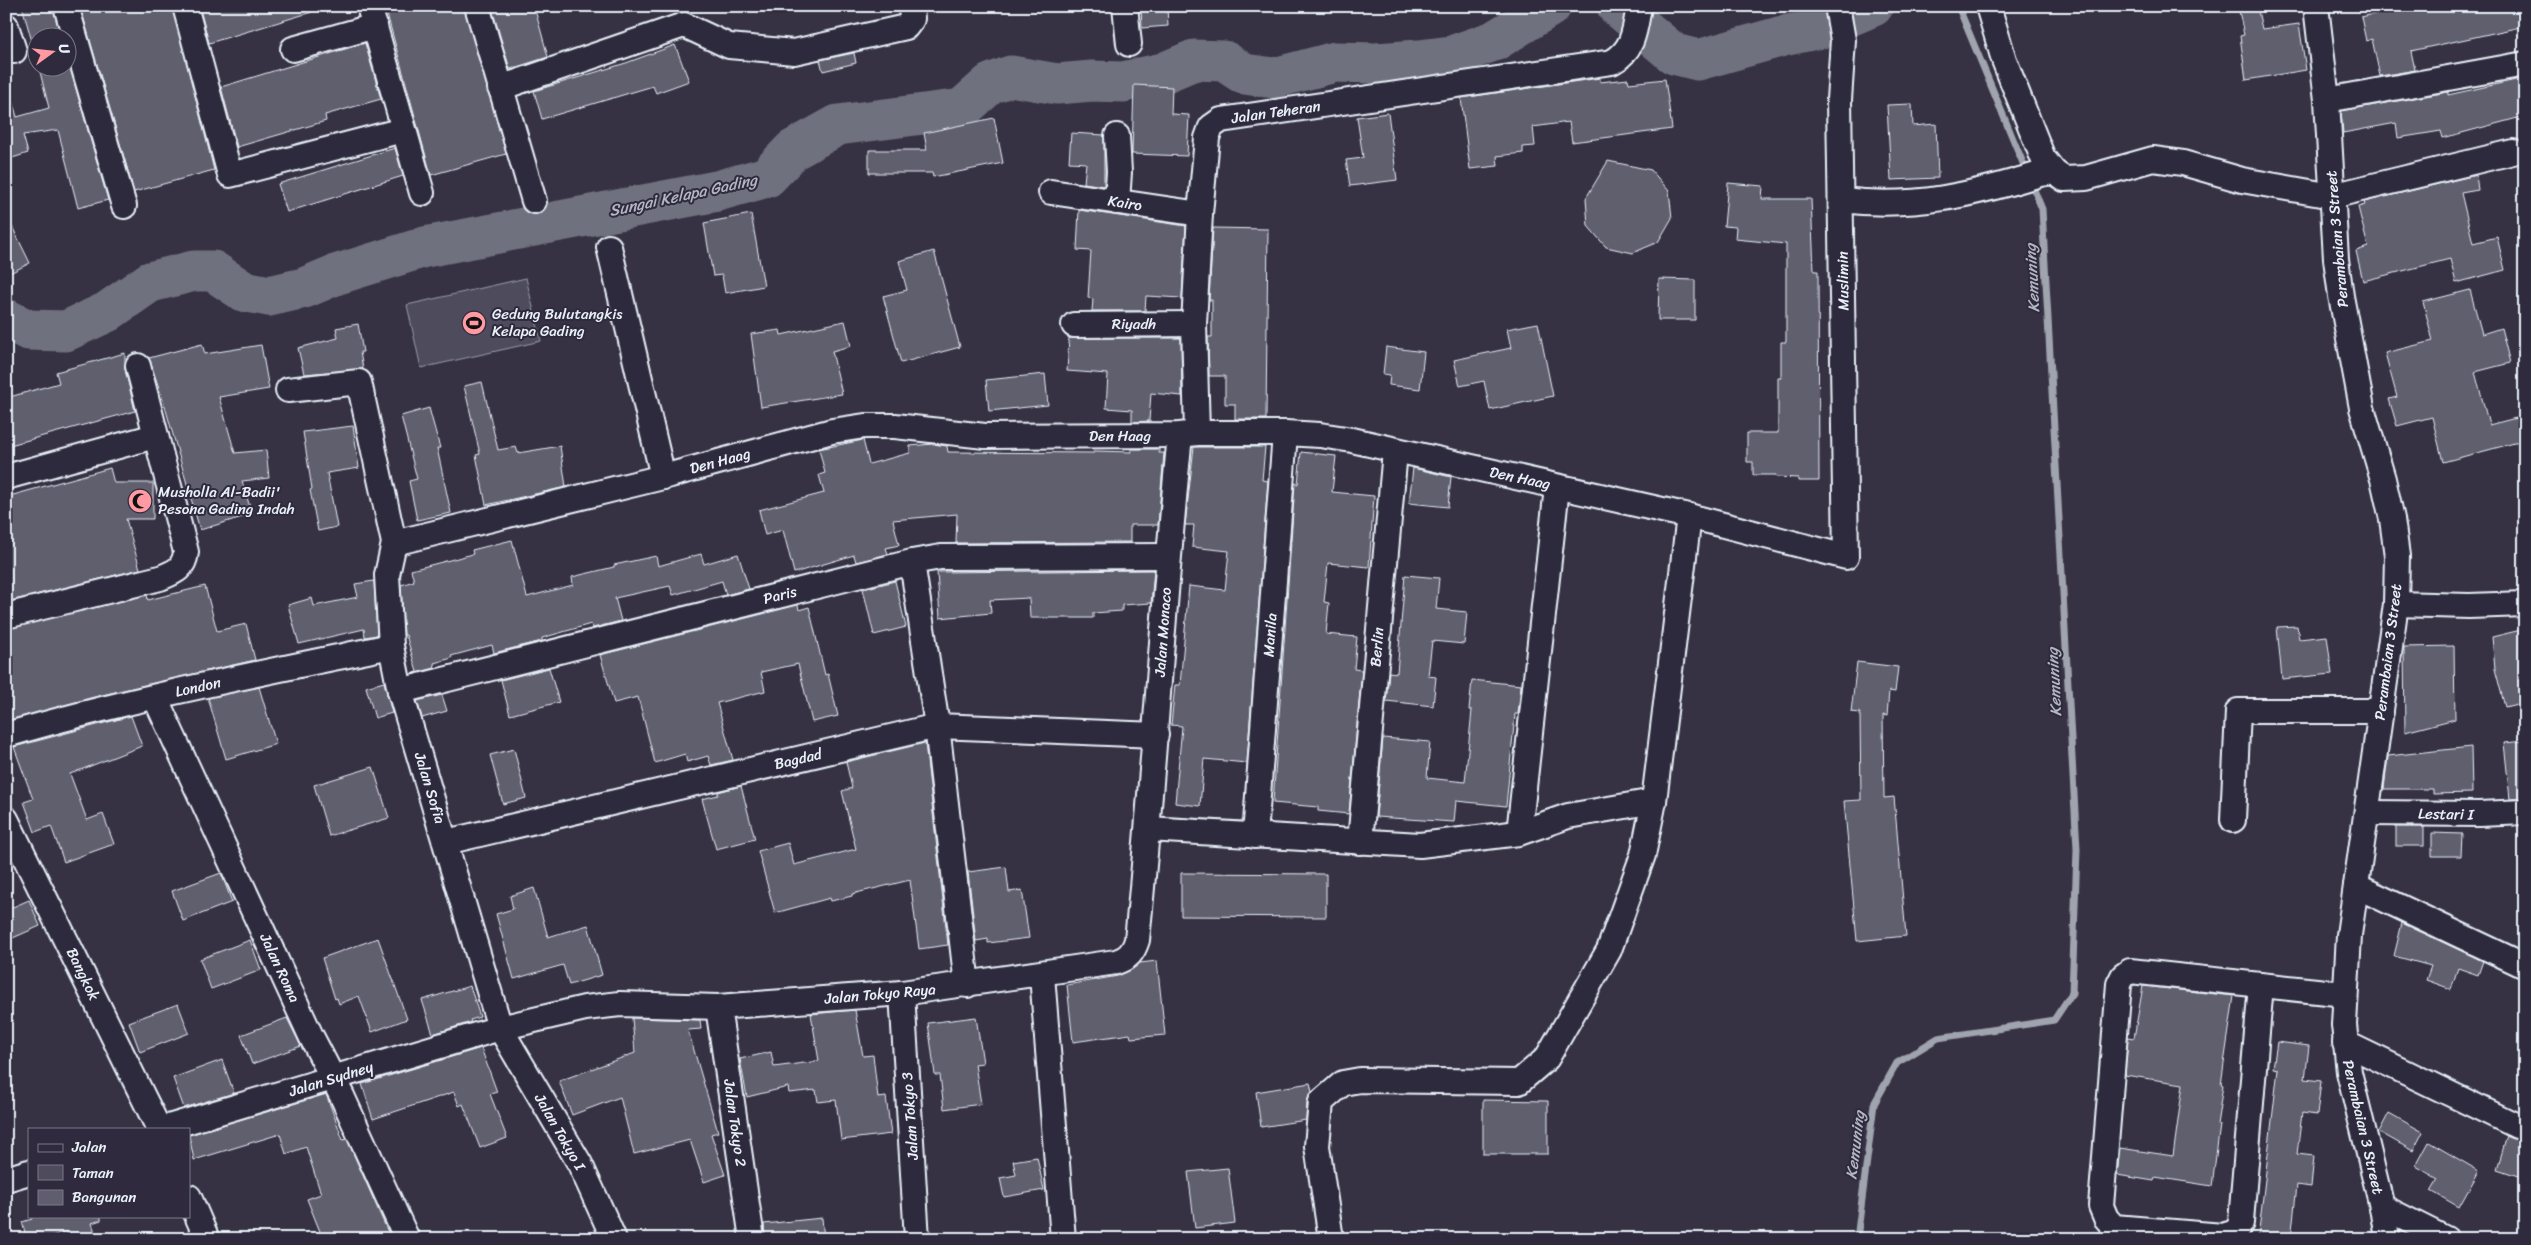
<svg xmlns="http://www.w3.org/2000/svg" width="2531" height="1245" font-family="Sriracha,sans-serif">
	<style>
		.green { fill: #4d4b5c; stroke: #9a9eaa }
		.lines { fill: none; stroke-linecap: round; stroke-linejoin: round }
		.stream { stroke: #a0a4af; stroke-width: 7 }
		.river { stroke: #70717f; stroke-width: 41 }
		.building { fill: #605e6e; stroke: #e8f1f8 }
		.minor-casing { stroke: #e8f1f8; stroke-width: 28 }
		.minor { stroke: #2f2a3d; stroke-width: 24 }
		.labels { text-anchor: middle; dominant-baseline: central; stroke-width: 4; stroke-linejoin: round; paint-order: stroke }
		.street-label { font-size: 15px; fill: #e8f1f8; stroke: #2f2a3d }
		.poi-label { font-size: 15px; fill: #e8f1f8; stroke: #2f2a3d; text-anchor: start }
		.water-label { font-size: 16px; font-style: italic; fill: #b2b7c2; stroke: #2f2a3d }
	</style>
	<rect width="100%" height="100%" fill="#363244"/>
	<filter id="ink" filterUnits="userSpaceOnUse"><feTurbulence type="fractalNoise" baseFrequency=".02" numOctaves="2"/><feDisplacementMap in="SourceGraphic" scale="10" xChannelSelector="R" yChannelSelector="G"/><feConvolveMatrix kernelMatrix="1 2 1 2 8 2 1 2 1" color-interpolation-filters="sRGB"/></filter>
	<g filter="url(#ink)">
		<path class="green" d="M526,278L541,341L421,368L407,305Z"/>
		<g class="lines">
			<path class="stream" d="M1857,1239L1874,1104L1897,1063L1938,1038L2054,1020L2072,993L2077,849L2042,209L1958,6"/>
			<g class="river">
				<path d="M1617,6L1674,54L1698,60L1783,36L1821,28L1873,6"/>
				<path d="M6,319L28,330L66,331L107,312L150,282L194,271H213L243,291L269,296L304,288L335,275L425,247L717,191L767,177L793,150L838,125L962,109L990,84L1011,76L1057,84L1092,81L1123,82L1163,73L1194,60L1224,61L1244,74L1274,78L1335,62L1376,63L1419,60L1451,56L1494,41L1551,6"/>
			</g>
		</g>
		<g class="building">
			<path d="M22,6H53L61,38H38V63Z"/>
			<path d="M80,6H172L214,170L134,192Z"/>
			<path d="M199,6H311L312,12L209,43Z"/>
			<path d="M414,6H464L506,154L431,175L387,14Z"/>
			<path d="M491,6H534L548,57L510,69Z"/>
			<path d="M1141,6H1167L1168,26L1142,28Z"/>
			<path d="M2238,6H2257L2262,29L2299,24L2306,70L2246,80L2240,36L2244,35Z"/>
			<path d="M2408,6H2525V26L2411,51L2415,70L2380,76L2372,39L2366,41L2361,17Z"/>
			<path d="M365,43L381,99L325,115L326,121L237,147L221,87Z"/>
			<path d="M675,45L689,81L656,93L653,86L542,119L534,91L626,63Z"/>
			<path d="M854,53L856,63L823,71L820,60Z"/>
			<path d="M68,61L108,200L78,208L58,130L23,135L28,153L6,160V97L11,96L17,117L49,108L39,68H68Z"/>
			<path d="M1600,78V82L1628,79L1629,83L1665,79L1672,129L1572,142L1569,122L1533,127L1535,146L1523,147V153L1497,156L1498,166L1470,169L1461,98Z"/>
			<path d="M2525,78V116L2443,138L2441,131L2398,138L2396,123L2343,133L2341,111L2448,92V95Z"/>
			<path d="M1134,85L1172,87L1171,114L1189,115L1187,156L1132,154Z"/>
			<path d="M1912,104L1913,126L1936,124L1938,178L1891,180L1887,105Z"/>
			<path d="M1388,113L1397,180L1350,186L1346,160L1363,158L1357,117Z"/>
			<path d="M994,118L1003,163L933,177L932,173H869V150H927L924,133Z"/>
			<path d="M1071,133L1104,135V186L1084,183L1086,163L1069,162Z"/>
			<path d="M395,148L403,176L287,212L278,184Z"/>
			<path d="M1608,161L1651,170L1669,191L1672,218L1658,242L1633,253L1606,247L1588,226L1586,198Z"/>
			<path d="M2476,175L2478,190L2461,193L2473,243L2497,237L2505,270L2456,283L2450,259L2363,281L2356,251L2368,247L2358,207L2365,205L2364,202Z"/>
			<path d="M1728,183L1763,186L1762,199H1811L1814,271H1818L1819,481H1798V478L1776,477V475H1753V462H1747V433H1778V378H1781V342H1786V244L1735,239L1736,227L1724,226Z"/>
			<path d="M1079,210L1186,226L1182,298L1146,296L1145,311H1092L1093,299L1088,298L1091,251L1077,250Z"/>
			<path d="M6,214L30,263L6,275Z"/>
			<path d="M751,214L764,286L725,293L722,275L713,276L704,223Z"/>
			<path d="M1213,228L1268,229L1266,419H1235V404H1225V376H1209L1208,337H1212V300H1209Z"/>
			<path d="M934,251L960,347L901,363L883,296L907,290L899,261Z"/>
			<path d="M1659,279L1695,280V320H1658Z"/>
			<path d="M2470,290L2482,334L2501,328L2510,363L2475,372L2489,425L2516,418L2522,441L2443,462L2432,417L2397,426L2389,399L2397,397L2385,353L2433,341L2423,302Z"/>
			<path d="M845,321L851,346L832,351L842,394L761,407L751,334L780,330L781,335Z"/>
			<path d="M1538,323L1553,396L1490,410L1484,381L1460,386L1454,360L1511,348L1507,329Z"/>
			<path d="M358,324L363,352H360L363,369L304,374L298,348L338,338L336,328Z"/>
			<path d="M1069,338H1181L1182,396L1151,393L1149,421L1132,422V410L1106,408L1108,374L1067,371Z"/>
			<path d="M202,344L205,354L261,345L269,389L219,397L235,453L266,450L269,478L242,481L252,514L200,530L164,403L149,358Z"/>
			<path d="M1386,347L1424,352L1420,389L1389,385L1390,375L1383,374Z"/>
			<path d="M125,353V369L135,411L10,445L6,432V398L59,383L56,372Z"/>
			<path d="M1045,374L1048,405L989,411L986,380Z"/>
			<path d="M482,382L498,450L516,447L518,453L560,446L566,487L486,505L476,455L480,454L464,386Z"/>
			<path d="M429,408L440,448H437L451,513L417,520L409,481L417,479L401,416Z"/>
			<path d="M353,426L359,468L327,473L337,527L318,531L310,490L312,489L303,432Z"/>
			<path d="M863,440L869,464L910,453V446L933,444L947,446L948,452L1094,453V451L1131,452V449H1159V453H1164L1158,525H1130V542L956,543L957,514L893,520L899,545L886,548L888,554L856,562L854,555L794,573L783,530L765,535L759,510L824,493L819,475L825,473L819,449Z"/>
			<path d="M1194,447H1265L1262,480L1268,481L1247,763L1204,759L1200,806L1175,803L1182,726L1171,725L1175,685H1180L1189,586L1225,590L1229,551L1192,547L1194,525H1185Z"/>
			<path d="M1301,452L1336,456L1332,492L1374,496L1369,567L1328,563L1324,602L1329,603L1326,634L1357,637L1354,669L1362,670L1349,814L1318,811V807L1273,803L1295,483L1298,484Z"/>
			<path d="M110,468L114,483H153V519H126L140,569L6,602V497Z"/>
			<path d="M1413,468L1451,477L1448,507L1409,503Z"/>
			<path d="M512,540L527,597L573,585L572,577L614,567V565L656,556L658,566L701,554L704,564L738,554L749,589L726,595L722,581L673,595L670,586L615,598L621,621L593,628L591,624L542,638V641L494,653L492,645L451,656L452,658L434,663L435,668L411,674L417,672L406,635H404L401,585L414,581L411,570L473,554L472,550Z"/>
			<path d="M1154,570L1151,603L1122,605V611L1093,613V618H1030L1029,598L990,600L991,613L940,618L937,572Z"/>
			<path d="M1405,575L1439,578L1436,609L1467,612L1464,644L1432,641L1428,676L1436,677L1433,706L1386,701L1389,672L1397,673Z"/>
			<path d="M374,581L377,635L365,637L364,629L299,644L288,605L312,598L314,606L358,597L355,584Z"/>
			<path d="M895,581L906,627L874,635L863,589Z"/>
			<path d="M205,586L217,631L246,624L255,660L98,696L6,721V629L147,595L148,600Z"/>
			<path d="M798,605L799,610L809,607L825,675L828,674L838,716L812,722L798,664L761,672L765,691L717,703L733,760L711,765L708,756L687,762L685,754L655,763L638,697L614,703L600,655Z"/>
			<path d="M2297,626L2299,639L2327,636L2332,674L2282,679L2277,627Z"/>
			<path d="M2525,629V702L2505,707L2495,669L2492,637Z"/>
			<path d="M2454,646L2455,719L2405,732L2404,647Z"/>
			<path d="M1857,662L1898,667L1895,692L1889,691L1887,716L1883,715L1884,798L1894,797L1906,936L1857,941L1844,801L1861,800L1860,713L1851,712Z"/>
			<path d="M549,668L559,702L510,715L501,680Z"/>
			<path d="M1472,680L1521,685L1518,714H1515L1506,806L1456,801L1454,822L1376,817L1383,738L1430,742L1427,778L1465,782L1472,710H1469Z"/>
			<path d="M384,682L392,713L375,718L366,687Z"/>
			<path d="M259,687L276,744L226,759L208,698Z"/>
			<path d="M442,695L447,711L422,718L417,701Z"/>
			<path d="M131,716L142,746L70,774L87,820L103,814L114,844L64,862L51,826L35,832L24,802L33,799L14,747Z"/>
			<path d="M2525,741V798L2510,799L2504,743Z"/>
			<path d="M925,743L948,945L919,949L910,880L852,894V896L831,901L830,898L775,913L758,851L788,843L794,865L856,849L842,791L852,788L846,762Z"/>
			<path d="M2471,747L2472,793L2433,794V789H2384L2388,756Z"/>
			<path d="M514,749L526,798L503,804L490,755Z"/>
			<path d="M373,767L389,818L329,836L314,785Z"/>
			<path d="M741,786L755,839L716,849L702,799L718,795V792Z"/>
			<rect x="2396" y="827" width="28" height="19"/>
			<path d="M2432,833L2462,834L2461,856H2432Z"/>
			<path d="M1006,867L1009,892L1022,890L1029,938L988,943V939L976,941L968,872Z"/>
			<path d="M221,873L232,902L183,921L172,891Z"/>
			<path d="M1181,873L1326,874V917L1181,916Z"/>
			<path d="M534,888L548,937L588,925L602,975L569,985L563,965L514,979L496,914L513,909L510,896Z"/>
			<path d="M29,900L40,926L6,941V910Z"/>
			<path d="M2402,923L2483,961L2478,975L2458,968L2451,989L2426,980L2431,966L2394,956Z"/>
			<path d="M378,938L407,1019L372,1032L359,996L339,1004L337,998L335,999L322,958Z"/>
			<path d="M250,940L261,970L211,989L200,959Z"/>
			<path d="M1157,961L1165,1035L1131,1038L1130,1034L1073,1042L1067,985L1118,976L1131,970L1140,963Z"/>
			<path d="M470,986L480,1017L470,1020L471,1022L433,1034L422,1000Z"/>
			<path d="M2143,986L2234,996L2221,1084L2223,1085L2217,1125H2220L2212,1186L2155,1177L2154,1181L2117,1175L2120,1148L2173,1156L2183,1084L2125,1075L2128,1037L2134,1038Z"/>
			<path d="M178,1004L189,1033L140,1052L129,1022Z"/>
			<path d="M855,1010L863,1056L873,1055L878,1098L886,1097L891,1134L841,1140L836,1100L818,1102L816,1090L789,1093L788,1087L747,1097L740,1059L771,1052L774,1067L819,1061L811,1014Z"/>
			<path d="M976,1017L983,1063L975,1064L981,1104L944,1109L940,1075H935L928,1023Z"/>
			<path d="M287,1018L301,1046L252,1064L241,1035Z"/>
			<path d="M632,1018L700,1020L701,1029L688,1030L718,1132L711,1134L725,1175L704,1182L690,1140L634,1154L620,1097L572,1115L559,1081L635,1053Z"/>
			<path d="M2277,1042L2309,1046L2305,1079L2321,1081L2317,1115L2302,1113L2297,1154L2314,1156L2311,1187L2297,1185L2291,1239H2258L2278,1069L2273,1068Z"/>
			<path d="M481,1048L497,1092L490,1094L507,1138L480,1148L463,1104L459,1106L454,1092L373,1119L362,1084Z"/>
			<path d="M222,1060L234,1093L184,1108L173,1078Z"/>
			<path d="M1310,1083L1312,1092L1307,1101L1306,1120L1261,1127L1256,1092Z"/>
			<path d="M326,1094L343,1140L347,1139L391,1239H323L307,1199L321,1194L306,1147L286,1154L280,1134L194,1160L189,1135Z"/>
			<path d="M1483,1100L1548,1101V1154H1483Z"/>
			<path d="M2389,1113L2423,1132L2413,1151L2379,1132Z"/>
			<path d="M2507,1136L2518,1140L2525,1137V1163L2521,1177L2497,1169Z"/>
			<path d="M2429,1142L2479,1171L2459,1207L2431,1191L2438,1179L2416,1166Z"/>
			<path d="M1037,1157L1044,1190L1004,1197L1000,1178L1016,1175L1013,1161Z"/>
			<path d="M1228,1168L1235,1223L1195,1228L1188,1172Z"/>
			<path d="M31,1216H101V1220L92,1223L97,1239H69L66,1231L44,1239H27L22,1222L32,1219Z"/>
			<path d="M822,1218L824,1239H765L764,1224Z"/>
		</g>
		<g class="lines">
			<g class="minor-casing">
				<g id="minor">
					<path d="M66,6L124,206"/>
					<path d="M185,6L230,175L403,130"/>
					<path d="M369,6L422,193"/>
					<path d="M477,6L534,201"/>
					<path d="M1125,6L1129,44"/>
					<path d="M1988,6L2004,60L2043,158L2054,172L2064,179L2086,178L2153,159L2183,163L2242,180L2332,196L2513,152"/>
					<path d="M2316,6L2327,100L2336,259L2341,296L2362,408L2383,479L2392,519L2397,556L2396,604L2349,935L2344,1025L2349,1072L2382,1207L2387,1239"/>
					<path d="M6,26L14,51"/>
					<path d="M293,49L375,26"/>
					<path d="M500,88L684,25L729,46L794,52L906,27L912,19L911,6"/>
					<path d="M2327,100L2525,64"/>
					<path d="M1051,192L1200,214"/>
					<path d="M1842,200C1913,209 1972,195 2040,174L2054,172"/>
					<path d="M1117,202L1119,172L1117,136"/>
					<path d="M609,247L663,477"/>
					<path d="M1074,325L1194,324"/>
					<path d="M288,390L359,382L394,543L387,575L391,646L400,691L500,1028L580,1164L614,1239"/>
					<path d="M1197,433L1194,324L1200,214L1207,138L1211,127L1221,120L1612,62C1634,50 1635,29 1639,6"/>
					<path d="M6,477L155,436"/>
					<path d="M394,543L663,477L832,431L865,426H895L985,436L1180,435L1197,433H1285L1320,435L1352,440L1689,516L1846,557L1839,100L1843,40L1837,6"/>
					<path d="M912,562L937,726L967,985"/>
					<path d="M2396,604L2469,606L2525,604"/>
					<path d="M6,616L160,578C175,572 184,569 186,552L138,366"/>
					<path d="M400,691L912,562L941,557L1168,556"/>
					<path d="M155,697L311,1036L342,1096L407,1239"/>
					<path d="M6,735C132,698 262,673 391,646"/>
					<path d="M2368,813L2479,814L2525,812"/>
					<path d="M6,819L159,1129"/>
					<path d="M2233,820L2238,711H2381"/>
					<path d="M1148,829L1420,845L1519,833L1568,816L1654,801"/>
					<path d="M1519,833L1557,487"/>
					<path d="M1255,836L1285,433"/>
					<path d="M446,842L937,726L1156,735"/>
					<path d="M1360,842L1395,451"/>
					<path d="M2356,886L2525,966"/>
					<path d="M1042,975L1063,1239"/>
					<path d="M2261,985L2242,1209L2241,1223L2236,1232L2223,1236L2114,1227L2106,1218L2101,1206L2119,984L2123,976L2130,971L2345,994"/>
					<path d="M902,993L917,1239"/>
					<path d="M718,1007L752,1239"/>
					<path d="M2345,1043L2517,1126"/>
					<path d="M162,1129L500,1028L585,1008L620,1004L718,1007L902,993L1116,962C1128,958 1133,953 1137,940C1154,772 1163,603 1180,435"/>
					<path d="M6,1179L29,1172"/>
					<path d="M189,1197L207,1239"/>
					<path d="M2382,1207L2446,1239"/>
					<path d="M1331,1239L1317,1146L1321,1102L1343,1083L1360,1080L1519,1082L1547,1058L1609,950L1643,855L1654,801L1689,516"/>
				</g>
			</g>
			<use href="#minor" class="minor"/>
		</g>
	</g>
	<defs>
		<g id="stadium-disc" transform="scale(1.25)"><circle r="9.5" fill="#ff9aa2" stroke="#2f2a3d"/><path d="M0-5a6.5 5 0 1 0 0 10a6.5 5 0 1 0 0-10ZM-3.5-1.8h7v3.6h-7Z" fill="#111"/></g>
		<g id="mosque-disc" transform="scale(1.25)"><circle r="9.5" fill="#ff9aa2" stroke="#2f2a3d"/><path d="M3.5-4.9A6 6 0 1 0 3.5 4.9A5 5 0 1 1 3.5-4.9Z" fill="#111"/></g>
	</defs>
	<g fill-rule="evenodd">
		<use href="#stadium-disc" x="474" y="323"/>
		<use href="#mosque-disc" x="140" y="501"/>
	</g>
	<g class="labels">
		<g class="street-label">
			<text transform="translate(1276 112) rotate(-8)">Jalan Teheran</text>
			<text transform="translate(1125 203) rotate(9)">Kairo</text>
			<text transform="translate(2337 239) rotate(-95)">Perambaian 3 Street</text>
			<text transform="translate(1843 281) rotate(-91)">Muslimin</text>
			<text x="1134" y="324">Riyadh</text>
			<text x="1120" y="436">Den Haag</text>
			<text transform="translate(720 461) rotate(-15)">Den Haag</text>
			<text transform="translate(1520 478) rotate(12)">Den Haag</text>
			<text transform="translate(780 595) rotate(-14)">Paris</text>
			<text transform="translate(1163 632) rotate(-86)">Jalan Monaco</text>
			<text transform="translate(1270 635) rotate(-86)">Manila</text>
			<text transform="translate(1377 647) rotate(-85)">Berlin</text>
			<text transform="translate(2388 652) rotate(-83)">Perambaian 3 Street</text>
			<text transform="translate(198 687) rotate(-12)">London</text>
			<text transform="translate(798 759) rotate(-13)">Bagdad</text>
			<text transform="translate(430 788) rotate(73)">Jalan Sofia</text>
			<text transform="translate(2446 814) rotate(1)">Lestari I</text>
			<text transform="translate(280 968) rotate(65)">Jalan Roma</text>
			<text transform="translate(83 974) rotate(64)">Bangkok</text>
			<text transform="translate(880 994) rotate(-5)">Jalan Tokyo Raya</text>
			<text transform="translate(331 1079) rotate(-17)">Jalan Sydney</text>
			<text transform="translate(910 1116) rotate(-94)">Jalan Tokyo 3</text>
			<text transform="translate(735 1123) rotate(82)">Jalan Tokyo 2</text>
			<text transform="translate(2363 1127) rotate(77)">Perambaian 3 Street</text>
			<text transform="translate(560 1132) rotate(60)">Jalan Tokyo I</text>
		</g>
		<g class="poi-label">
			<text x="492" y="314">Gedung Bulutangkis<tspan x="492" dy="17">Kelapa Gading</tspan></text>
			<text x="158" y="492">Musholla Al-Badii'<tspan x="158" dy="17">Pesona Gading Indah</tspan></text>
		</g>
		<g class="water-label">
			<text transform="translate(683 195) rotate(-12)">Sungai Kelapa Gading</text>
			<text transform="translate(2032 278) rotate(-93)">Kemuning</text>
			<text transform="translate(2054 682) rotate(-93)">Kemuning</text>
			<text transform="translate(1855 1145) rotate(-83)">Kemuning</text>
		</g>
	</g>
	<rect width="2531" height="1245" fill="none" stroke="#2f2a3d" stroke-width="25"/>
	<rect x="12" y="12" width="2506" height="1220" fill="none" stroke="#e8f1f8" stroke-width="2" filter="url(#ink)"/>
	<rect x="28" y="1128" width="162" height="90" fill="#2f2a3d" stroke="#797a88"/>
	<rect x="38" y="1144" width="25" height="8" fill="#2f2a3d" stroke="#797a88"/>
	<text x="72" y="1152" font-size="15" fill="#e8f1f8">Jalan</text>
	<rect x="38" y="1165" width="25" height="15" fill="#4d4b5c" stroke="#797a88"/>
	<text x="72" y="1178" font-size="15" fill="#e8f1f8">Taman</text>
	<rect x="38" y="1190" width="25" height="15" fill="#605e6e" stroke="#797a88"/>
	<text x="72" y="1202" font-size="15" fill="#e8f1f8">Bangunan</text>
	<g transform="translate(52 52) rotate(75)"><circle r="24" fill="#2f2a3d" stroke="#797a88"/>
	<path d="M0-4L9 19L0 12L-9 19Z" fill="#ff9aa2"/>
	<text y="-8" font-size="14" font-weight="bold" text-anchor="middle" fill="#e8f1f8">U</text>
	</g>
</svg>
